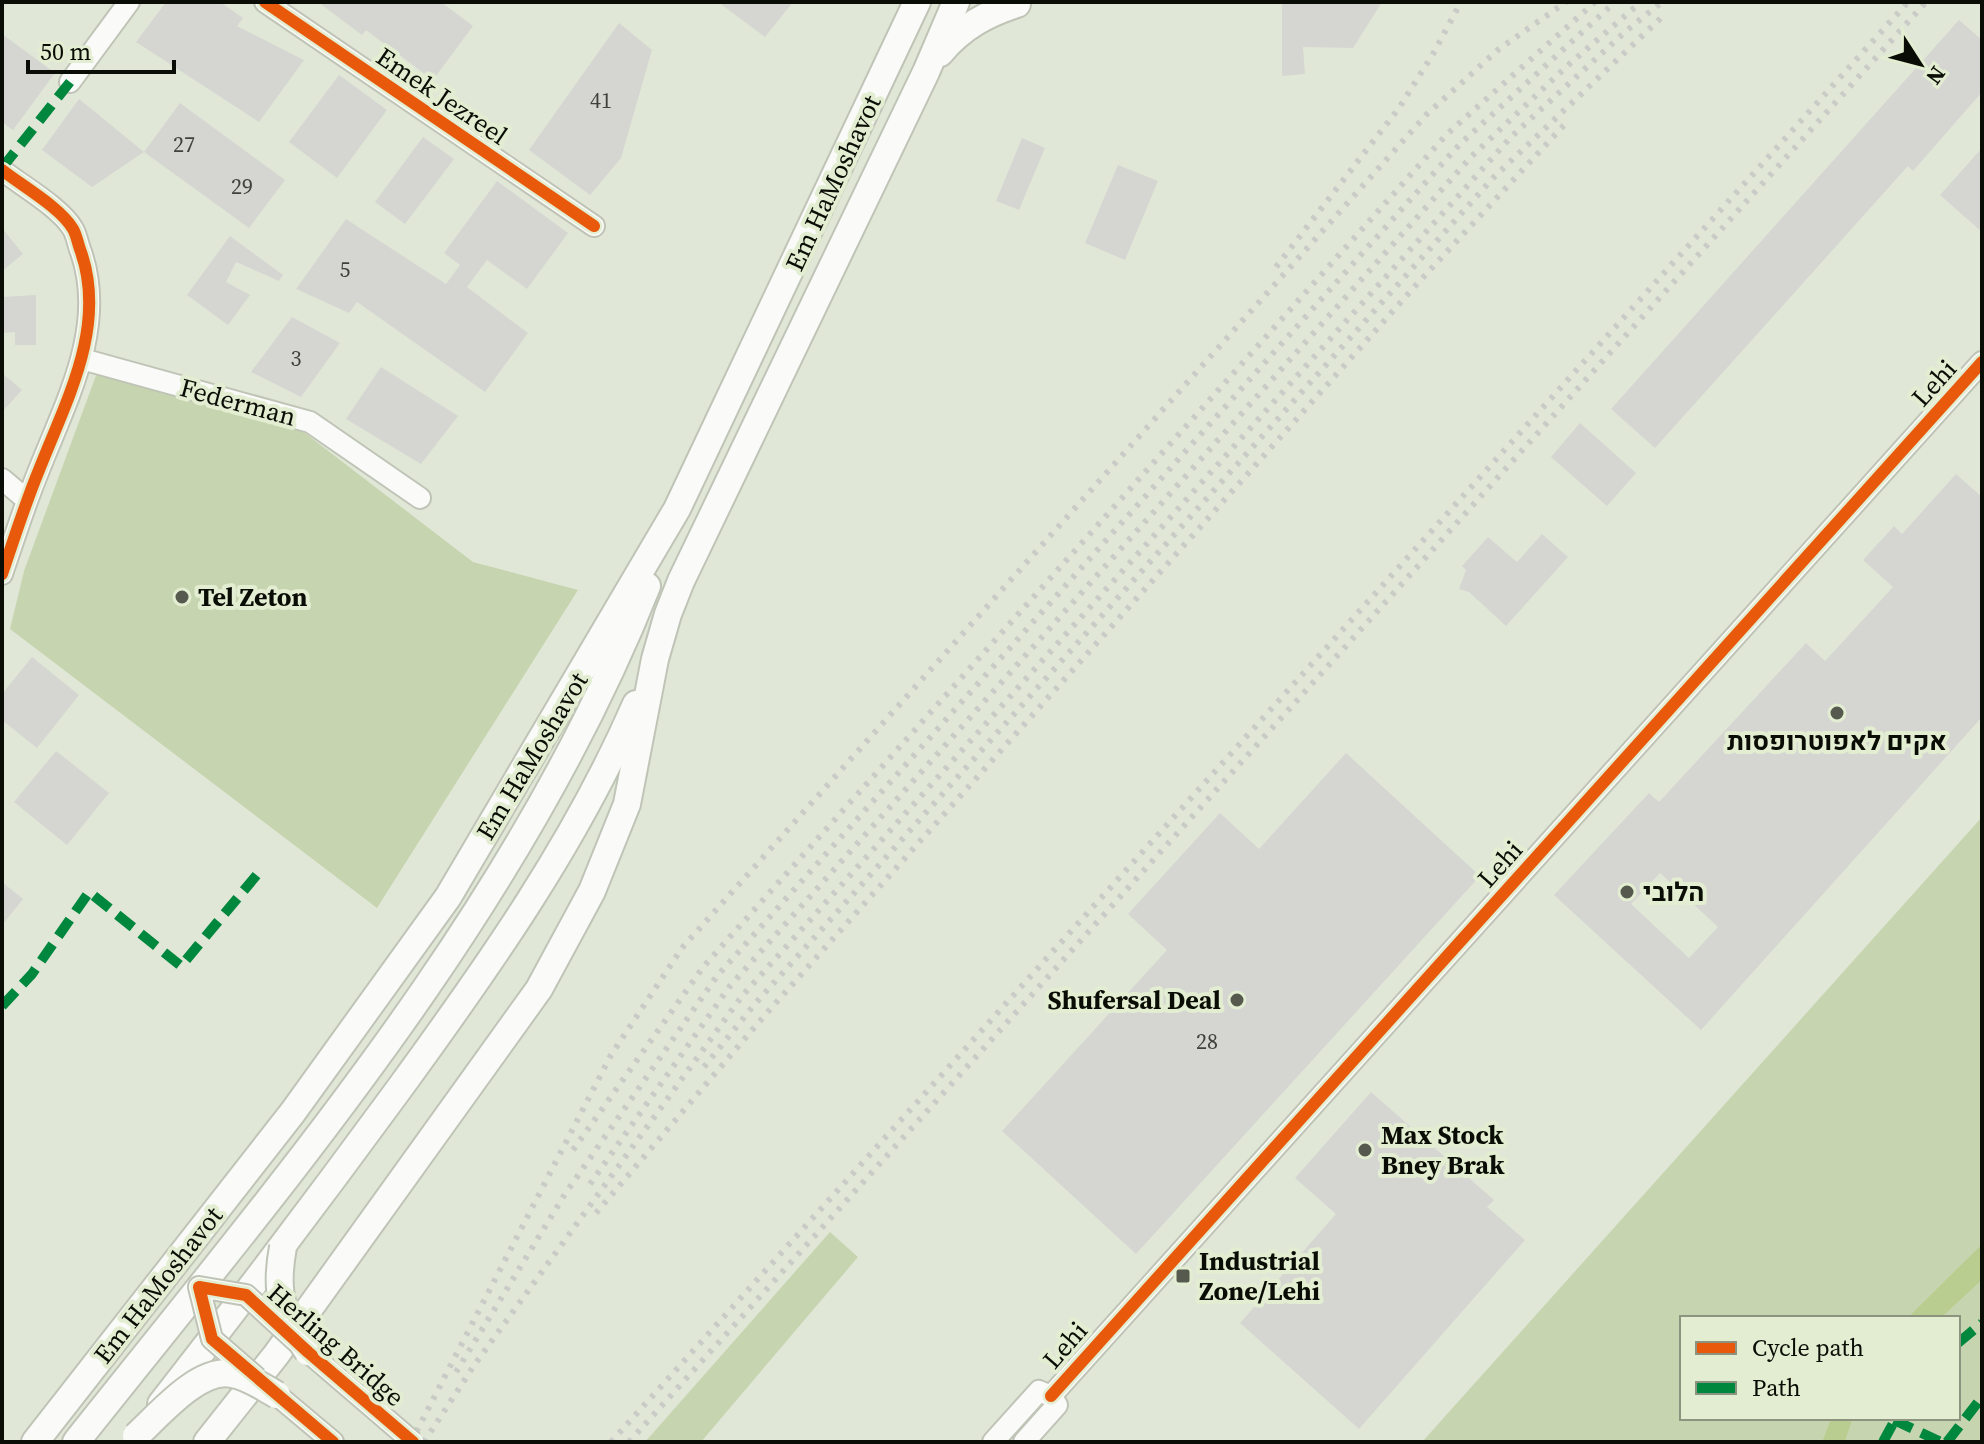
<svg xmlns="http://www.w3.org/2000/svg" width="1984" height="1444" font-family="'Source Serif 4',Heebo,serif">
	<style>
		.green { fill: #c7d4b0 }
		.water { fill: #bacd90 }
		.building { fill: #d5d6d2; fill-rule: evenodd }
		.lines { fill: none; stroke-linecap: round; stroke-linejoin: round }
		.minor-casing { stroke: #bfc4b7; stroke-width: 24 }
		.major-casing { stroke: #bfc4b7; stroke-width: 30 }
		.minor { stroke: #fafbf9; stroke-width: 20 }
		.major { stroke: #fafbf9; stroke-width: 26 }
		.rail { stroke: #c9cbc6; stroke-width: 6; stroke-dasharray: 4 8; stroke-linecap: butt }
		.minor-bridge-casing { stroke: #bfc4b7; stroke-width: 24; stroke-linecap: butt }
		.major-bridge-casing { stroke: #bfc4b7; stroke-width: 30; stroke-linecap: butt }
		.minor-bridge { stroke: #fafbf9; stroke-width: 20 }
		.major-bridge { stroke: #fafbf9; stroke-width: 26 }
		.quiet { stroke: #00873e; stroke-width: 10; stroke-dasharray: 20 10; stroke-linecap: butt }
		.cycleway-casing { stroke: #e3edd1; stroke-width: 17 }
		.cycleway { stroke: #e8590c; stroke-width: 12 }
		.poi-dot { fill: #55594e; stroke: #e3edd1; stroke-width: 3 }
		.labels { text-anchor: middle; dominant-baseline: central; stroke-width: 8; stroke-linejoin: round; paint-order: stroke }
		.number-label { font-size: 22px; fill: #3f413a }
		.street-label { font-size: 26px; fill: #0a0d05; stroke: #e3edd1 }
		.poi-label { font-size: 26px; font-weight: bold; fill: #0a0d05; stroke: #e3edd1; text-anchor: start }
	</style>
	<rect width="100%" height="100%" fill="#e1e7d7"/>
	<g class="green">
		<path d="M98,370L284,417L473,562L578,590L377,908L10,629L24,571Z"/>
		<path d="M1982,817V1244L1907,1318H1682V1418H1831L1822,1442H1422Z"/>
		<path d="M830,1232L858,1257L701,1442H645Z"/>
		<path d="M1982,1280V1442H1845L1853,1418H1958V1318H1941Z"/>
	</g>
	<g class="water">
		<path d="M1982,1244V1280L1941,1318H1907Z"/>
		<path d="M1831,1418H1853L1845,1442H1822Z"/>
	</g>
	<g class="building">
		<path d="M166,2H220L243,18L237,26L304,60L259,122L136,42Z"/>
		<path d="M318,2H441L473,26L433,80L366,30L362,35Z"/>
		<path d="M718,2H793L765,37Z"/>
		<path d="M1282,2H1382L1353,48L1303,47L1305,74L1282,76Z"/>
		<path d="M1959,20L1982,40V92L1913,171L1908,166L1655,448L1611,409Z"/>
		<path d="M619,23L652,50L621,158L590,195L529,150Z"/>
		<path d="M2,34L55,73L13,130L2,122Z"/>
		<path d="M339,75L387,110L337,178L289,142Z"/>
		<path d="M79,99L144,152L92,187L42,150Z"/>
		<path d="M180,103L285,180L249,228L144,152Z"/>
		<path d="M423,137L454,159L405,224L375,202Z"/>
		<path d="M1022,138L1045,148L1019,210L996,201Z"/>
		<path d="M1982,148V232L1940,195Z"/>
		<path d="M1118,165L1158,181L1125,260L1085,243Z"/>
		<path d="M497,181L568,233L527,289L487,260L467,287L528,333L485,392L357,302L349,313L296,289L346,219L446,284L460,265L444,253Z"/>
		<path d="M2,228L23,254L2,271Z"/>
		<path d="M230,236L283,275L279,281L236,262L226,282L250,295L228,325L187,295Z"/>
		<path d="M36,295V345H15V332L2,333V297Z"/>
		<path d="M292,317L340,343L301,397L251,372Z"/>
		<path d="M381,367L458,416L421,464L346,419Z"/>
		<path d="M2,373L22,390L2,412Z"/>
		<path d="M1580,423L1636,473L1607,506L1551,457Z"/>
		<path d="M1956,474L1982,497V717L1701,1030L1554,895L1649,793L1659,802L1806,643L1825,661L1893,587L1863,560L1894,526L1902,534ZM1660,873L1718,927L1689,958L1631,904Z"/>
		<path d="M1542,534L1568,557L1506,626L1469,592L1459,589L1466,570L1462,566L1488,537L1517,562Z"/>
		<path d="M32,657L79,695L37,748L2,720V694Z"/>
		<path d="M56,751L109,793L67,845L14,802Z"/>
		<path d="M1346,753L1480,876L1136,1254L1002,1131L1167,950L1128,914L1220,813L1259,849Z"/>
		<path d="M2,882L23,899L2,925Z"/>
		<path d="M1371,1092L1494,1200L1487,1207L1525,1240L1359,1429L1240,1323L1336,1214L1295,1178Z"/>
	</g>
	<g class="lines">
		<g class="minor-casing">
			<g id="minor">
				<path d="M265,2L594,226"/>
				<path d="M70,82L129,2"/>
				<path d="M2,170C22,186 60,207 73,229C77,236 78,245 81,252C107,327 66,401 39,470C25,504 14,539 2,574"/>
				<path d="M82,359L310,422L420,498"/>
				<path d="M2,479L27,500"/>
				<path d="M277,1395L333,1442"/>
				<path d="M1051,1396L1982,362"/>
				<path d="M993,1442L1039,1391L1051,1396L1057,1405L1024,1442"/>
			</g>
		</g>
		<g class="major-casing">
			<g id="major">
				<path d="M940,53C962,27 986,14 1017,4"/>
				<path d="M161,1404C243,1299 323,1193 402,1085C490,964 576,842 636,704"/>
				<path d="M35,1442L293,1112L448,897L677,509L917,2"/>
				<path d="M76,1442C289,1174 519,908 647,586"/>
				<path d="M207,1442L276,1355L539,989L592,891L627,804L655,659L668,614L681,581L926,72L956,2"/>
			</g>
		</g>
		<use href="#minor" class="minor"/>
		<use href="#major" class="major"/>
		<g class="rail">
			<path d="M1276,267L1399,108L1433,54L1461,2"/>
			<path d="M704,1067L754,1005L1493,178L1663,16"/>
			<path d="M573,1150L704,966L1447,134L1595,2"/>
			<path d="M590,1184L730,986L1471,157L1566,67L1641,2"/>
			<path d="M596,1213L765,1015L1417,284L1566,123"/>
			<path d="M456,1372L565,1194L717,976L1459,145L1615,2"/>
			<path d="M411,1442L611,1055L682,948L1427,114L1499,49L1566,2"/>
			<path d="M424,1442L475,1364L742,996L1511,137L1626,31L1662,2"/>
			<path d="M611,1442L1908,2"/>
			<path d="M629,1442L1926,2"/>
		</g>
		<g class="minor-bridge-casing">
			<path id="minor-bridge" d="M257,1378L212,1339L199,1287L246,1295L308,1352L413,1442"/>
		</g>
		<g class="major-bridge-casing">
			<g id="major-bridge">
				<path d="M283,1247C274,1296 282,1311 308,1352"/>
				<path d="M136,1436C159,1415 199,1367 232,1374C248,1376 264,1388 277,1395"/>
			</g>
		</g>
		<use href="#minor-bridge" class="minor-bridge"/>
		<use href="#major-bridge" class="major-bridge"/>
		<g class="quiet">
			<path d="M2,168L70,82"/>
			<path d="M2,1006L32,974L89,892L181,966L260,871"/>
			<path d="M1958,1343L1982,1323"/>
			<path d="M1894,1420L1941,1442"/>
			<path d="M1883,1442L1896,1418"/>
			<path d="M1947,1442L1982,1397"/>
		</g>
		<g class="cycleway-casing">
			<g id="cycleway">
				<path d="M265,2L594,226"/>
				<path d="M2,170C22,186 60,207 73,229C77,236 78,245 81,252C107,327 66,401 39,470C25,504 14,539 2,574"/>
				<path d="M1051,1396L1982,362"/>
				<path d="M333,1442L212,1339L199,1287L246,1295L308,1352L413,1442"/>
			</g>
		</g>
		<use href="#cycleway" class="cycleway"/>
	</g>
	<g class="poi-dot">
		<circle cx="182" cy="597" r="8"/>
		<circle cx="1837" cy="713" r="8"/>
		<circle cx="1627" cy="892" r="8"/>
		<circle cx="1237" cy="1000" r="8"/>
		<circle cx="1365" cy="1150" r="8"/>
		<rect x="1175" y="1268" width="16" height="16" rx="4"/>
	</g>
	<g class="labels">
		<g class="number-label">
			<text x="601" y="100">41</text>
			<text x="184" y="144">27</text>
			<text x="242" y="186">29</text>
			<text x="345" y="269">5</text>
			<text x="296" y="358">3</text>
			<text x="1207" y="1041">28</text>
		</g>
		<g class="street-label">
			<text transform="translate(442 96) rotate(34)">Emek Jezreel</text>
			<text transform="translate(833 183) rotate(-65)">Em HaMoshavot</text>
			<text transform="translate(1934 383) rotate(-48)">Lehi</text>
			<text transform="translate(238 402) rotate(15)">Federman</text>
			<text transform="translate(532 756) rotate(-59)">Em HaMoshavot</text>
			<text transform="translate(1500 864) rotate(-48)">Lehi</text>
			<text transform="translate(158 1285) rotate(-52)">Em HaMoshavot</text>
			<text transform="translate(336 1345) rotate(41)">Herling Bridge</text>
			<text transform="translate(1065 1345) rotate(-49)">Lehi</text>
		</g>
		<g class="poi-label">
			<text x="198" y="597">Tel Zeton</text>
			<text x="1837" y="741" text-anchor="middle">אקים לאפוטרופסות</text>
			<text x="1643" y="892">הלובי</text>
			<text x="1221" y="1000" text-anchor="end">Shufersal Deal</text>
			<text x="1381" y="1135">Max Stock<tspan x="1381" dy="30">Bney Brak</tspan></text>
			<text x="1199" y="1261">Industrial<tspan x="1199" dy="30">Zone/Lehi</tspan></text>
		</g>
	</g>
	<rect width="1984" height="1444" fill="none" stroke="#0a0d05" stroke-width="8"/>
	<rect x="1680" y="1316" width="280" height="104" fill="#e3edd1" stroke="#8c937f" stroke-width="2"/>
	<rect x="1696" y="1342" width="40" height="12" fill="#e8590c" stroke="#8c937f" stroke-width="2"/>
	<text x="1752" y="1356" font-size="24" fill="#0a0d05">Cycle path</text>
	<rect x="1696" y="1382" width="40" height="12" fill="#00873e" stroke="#8c937f" stroke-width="2"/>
	<text x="1752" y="1396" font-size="24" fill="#0a0d05">Path</text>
	<g transform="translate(1920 64) rotate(126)" stroke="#e3edd1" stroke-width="6" paint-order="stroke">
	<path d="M0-6L14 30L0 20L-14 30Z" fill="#0a0d05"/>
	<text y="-12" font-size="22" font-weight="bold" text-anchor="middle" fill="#0a0d05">N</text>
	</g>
	<path d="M28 60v12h146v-12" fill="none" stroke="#0a0d05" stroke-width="4"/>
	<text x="40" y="60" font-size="24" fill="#0a0d05" stroke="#e3edd1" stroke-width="6" paint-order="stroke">50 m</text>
</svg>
